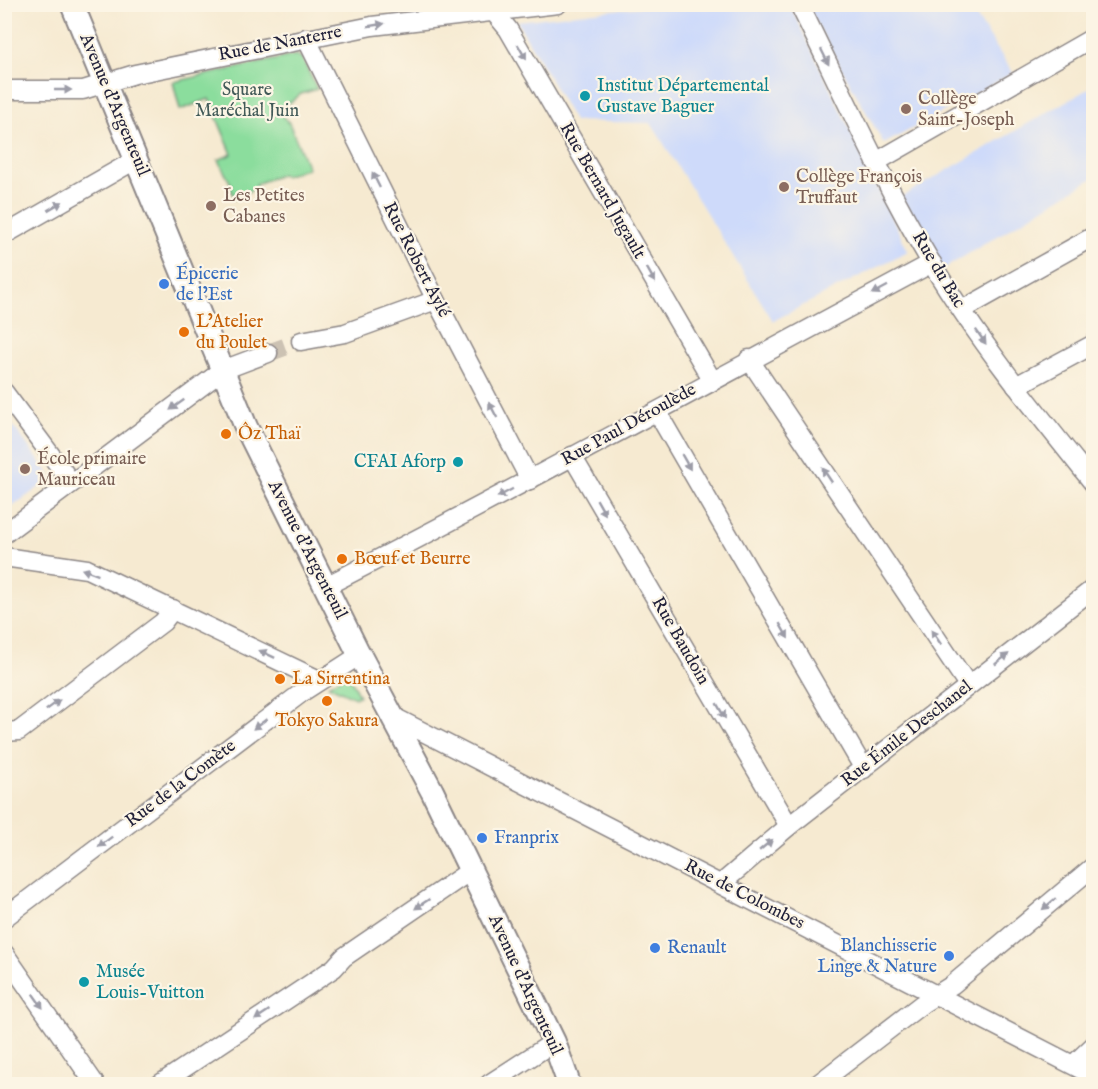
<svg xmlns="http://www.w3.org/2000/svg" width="1098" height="1089" font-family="'IM FELL English',serif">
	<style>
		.built { fill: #cedafa }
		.green { fill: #8bdd9d; stroke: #56806c; stroke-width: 1.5 }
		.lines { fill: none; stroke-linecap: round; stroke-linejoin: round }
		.minor-tunnel { stroke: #ccc2b3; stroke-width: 18; stroke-dasharray: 18 9; stroke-linecap: butt }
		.minor-casing { stroke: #8c8686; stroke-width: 21 }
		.major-casing { stroke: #8c8686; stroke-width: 26 }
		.minor { stroke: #fff; stroke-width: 18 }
		.major { stroke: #fff; stroke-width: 22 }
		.oneway { fill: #9c9ca7 }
		.culture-dot { fill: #0f9aa8; stroke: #fcf5e5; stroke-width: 2 }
		.education-dot { fill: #8d6e63; stroke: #fcf5e5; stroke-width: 2 }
		.shop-dot { fill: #3f7fe0; stroke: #fcf5e5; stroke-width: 2 }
		.food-dot { fill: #e8710a; stroke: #fcf5e5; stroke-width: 2 }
		.labels { text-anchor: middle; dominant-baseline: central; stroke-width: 4.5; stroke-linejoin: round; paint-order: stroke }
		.street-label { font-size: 18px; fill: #22223b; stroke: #fcf5e5 }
		.culture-label { font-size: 18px; fill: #0d838f; stroke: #fcf5e5; text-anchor: start }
		.park-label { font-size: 18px; fill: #425a58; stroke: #fcf5e5 }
		.education-label { font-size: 18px; fill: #785e54; stroke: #fcf5e5; text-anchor: start }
		.shop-label { font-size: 18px; fill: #366cbe; stroke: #fcf5e5; text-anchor: start }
		.food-label { font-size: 18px; fill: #c56008; stroke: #fcf5e5; text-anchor: start }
	</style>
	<rect width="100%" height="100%" fill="#fcf5e5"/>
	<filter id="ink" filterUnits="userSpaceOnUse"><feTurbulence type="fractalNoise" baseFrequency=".0167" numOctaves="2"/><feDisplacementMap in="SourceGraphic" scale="12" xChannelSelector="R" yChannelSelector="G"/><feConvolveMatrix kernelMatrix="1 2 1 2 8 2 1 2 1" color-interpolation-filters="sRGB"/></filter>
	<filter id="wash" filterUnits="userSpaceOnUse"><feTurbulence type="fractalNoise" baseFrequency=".008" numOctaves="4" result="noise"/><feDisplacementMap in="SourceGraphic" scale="24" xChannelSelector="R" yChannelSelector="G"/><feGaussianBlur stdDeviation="1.35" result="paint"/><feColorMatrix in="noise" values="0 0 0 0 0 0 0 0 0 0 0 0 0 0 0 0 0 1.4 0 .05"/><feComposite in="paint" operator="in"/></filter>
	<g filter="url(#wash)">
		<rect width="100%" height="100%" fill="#f6ead1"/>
		<g class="built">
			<path d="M657,5H790L908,251L773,321L651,123L574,121L517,21Z"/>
			<path d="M806,5H969L1013,73L884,144Z"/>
			<path d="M1093,86V178L940,271L901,197Z"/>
			<path d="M4,414L50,475L49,480L5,512Z"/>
		</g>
		<g class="green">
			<path d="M296,55L302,58L317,89L301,94L279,111L289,123L308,168L284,176L282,174L256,184L257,187L235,199L230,188L232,186L218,160L232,154L209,99L180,110L173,82Z"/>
			<path d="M348,673L359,696L355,698L328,685Z"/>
		</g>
	</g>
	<g filter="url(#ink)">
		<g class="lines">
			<path class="minor-tunnel" d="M268,353L301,341"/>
			<g class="minor-casing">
				<g id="minor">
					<path d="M799,4C842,91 882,181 932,264C979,342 1037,413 1094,484"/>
					<path d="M489,6L508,29L712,380"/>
					<path d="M306,38L436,300L530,480"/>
					<path d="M4,90H83L135,74L372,26L558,4"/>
					<path d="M876,162L1094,37"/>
					<path d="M4,235L137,159"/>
					<path d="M962,310L1094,236"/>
					<path d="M301,341L345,333L436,300"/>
					<path d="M749,359L968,685"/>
					<path d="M1016,386L1094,344"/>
					<path d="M4,392L71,482"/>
					<path d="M657,412L864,769"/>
					<path d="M572,456L789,826"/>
					<path d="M4,534L223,370L268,353"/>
					<path d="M4,557L87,569L319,680"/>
					<path d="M326,586C530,482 730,371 932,263"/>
					<path d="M394,717L1094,1076"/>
					<path d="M4,732L19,731L163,622L173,609"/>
					<path d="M722,883L789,826L1094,588"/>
					<path d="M4,918L304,691L360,655"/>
					<path d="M4,953L95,1084"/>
					<path d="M1074,1064L1094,1045"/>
					<path d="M160,1084L334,968L344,957L470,871"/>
					<path d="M489,1084L554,1042"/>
					<path d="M818,1084L922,1004L952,985L1094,866"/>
				</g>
			</g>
			<g class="major-casing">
				<path id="major" d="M72,4L246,427L357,650L432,791L554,1042L569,1084"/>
			</g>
			<use href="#minor" class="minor"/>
			<use href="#major" class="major"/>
		</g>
		<defs><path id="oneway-solid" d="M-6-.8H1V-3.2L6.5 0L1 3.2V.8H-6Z" transform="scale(1.5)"/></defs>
		<g class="oneway">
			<use href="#oneway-solid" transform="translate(376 25) rotate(-9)"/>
			<use href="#oneway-solid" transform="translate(522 52) rotate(60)"/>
			<use href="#oneway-solid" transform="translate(825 57) rotate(64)"/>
			<use href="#oneway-solid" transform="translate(63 90)"/>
			<use href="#oneway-solid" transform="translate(376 180) rotate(-116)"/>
			<use href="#oneway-solid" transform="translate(55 206) rotate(-30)"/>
			<use href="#oneway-solid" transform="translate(651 275) rotate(60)"/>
			<use href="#oneway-solid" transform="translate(880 290) rotate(152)"/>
			<use href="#oneway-solid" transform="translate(981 337) rotate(55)"/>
			<use href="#oneway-solid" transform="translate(177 405) rotate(144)"/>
			<use href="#oneway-solid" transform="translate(493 410) rotate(-118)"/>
			<use href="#oneway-solid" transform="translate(686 462) rotate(60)"/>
			<use href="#oneway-solid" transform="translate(827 475) rotate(-124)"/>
			<use href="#oneway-solid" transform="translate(505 493) rotate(152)"/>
			<use href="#oneway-solid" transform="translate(601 507) rotate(60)"/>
			<use href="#oneway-solid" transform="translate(90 572) rotate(-160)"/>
			<use href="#oneway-solid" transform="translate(784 631) rotate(60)"/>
			<use href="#oneway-solid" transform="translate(936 637) rotate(-124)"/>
			<use href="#oneway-solid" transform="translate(267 654) rotate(-155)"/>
			<use href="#oneway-solid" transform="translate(1002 659) rotate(-38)"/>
			<use href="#oneway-solid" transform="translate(53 705) rotate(-37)"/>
			<use href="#oneway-solid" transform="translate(721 711) rotate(60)"/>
			<use href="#oneway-solid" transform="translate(260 724) rotate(143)"/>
			<use href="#oneway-solid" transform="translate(105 842) rotate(143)"/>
			<use href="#oneway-solid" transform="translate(766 845) rotate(-40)"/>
			<use href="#oneway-solid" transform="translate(422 904) rotate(146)"/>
			<use href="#oneway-solid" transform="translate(1049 904) rotate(140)"/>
			<use href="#oneway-solid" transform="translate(38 1001) rotate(55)"/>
			<use href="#oneway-solid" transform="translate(262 1015) rotate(146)"/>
		</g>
	</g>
	<g class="culture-dot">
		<circle cx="585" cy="96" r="6"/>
		<circle cx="458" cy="462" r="6"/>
		<circle cx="84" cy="982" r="6"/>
	</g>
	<g class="education-dot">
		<circle cx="906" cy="109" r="6"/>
		<circle cx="784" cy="187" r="6"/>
		<circle cx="211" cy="206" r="6"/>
		<circle cx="25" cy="469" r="6"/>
	</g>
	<g class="shop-dot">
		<circle cx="164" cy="284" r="6"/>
		<circle cx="482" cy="838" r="6"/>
		<circle cx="655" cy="948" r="6"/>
		<circle cx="949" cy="956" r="6"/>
	</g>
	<g class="food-dot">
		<circle cx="184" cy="332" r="6"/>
		<circle cx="226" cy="434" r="6"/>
		<circle cx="342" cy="559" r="6"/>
		<circle cx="280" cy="679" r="6"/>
		<circle cx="327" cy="701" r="6"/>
	</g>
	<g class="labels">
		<g class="street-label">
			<text transform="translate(280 44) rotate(-11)">Rue de Nanterre</text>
			<text transform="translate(114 105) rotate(67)">Avenue d'Argenteuil</text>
			<text transform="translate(602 191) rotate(60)">Rue Bernard Jugault</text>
			<text transform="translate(416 260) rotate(63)">Rue Robert Aylé</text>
			<text transform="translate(938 270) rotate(59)">Rue du Bac</text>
			<text transform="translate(629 425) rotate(-29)">Rue Paul Déroulède</text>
			<text transform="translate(307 550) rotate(63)">Avenue d'Argenteuil</text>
			<text transform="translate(680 641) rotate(60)">Rue Baudoin</text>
			<text transform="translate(907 734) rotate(-38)">Rue Émile Deschanel</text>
			<text transform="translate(181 784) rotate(-37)">Rue de la Comète</text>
			<text transform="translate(744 895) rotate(27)">Rue de Colombes</text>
			<text transform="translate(525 985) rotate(65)">Avenue d'Argenteuil</text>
		</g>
		<g class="culture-label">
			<text x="597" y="86">Institut Départemental<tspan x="597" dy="21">Gustave Baguer</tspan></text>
			<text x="446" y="462" text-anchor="end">CFAI Aforp</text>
			<text x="96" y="972">Musée<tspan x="96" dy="21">Louis-Vuitton</tspan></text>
		</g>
		<g class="park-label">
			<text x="247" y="90">Square<tspan x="247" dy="21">Maréchal Juin</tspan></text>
		</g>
		<g class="education-label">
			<text x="918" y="99">Collège<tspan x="918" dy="21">Saint-Joseph</tspan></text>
			<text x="796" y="177">Collège François<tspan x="796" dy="21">Truffaut</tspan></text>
			<text x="223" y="196">Les Petites<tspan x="223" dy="21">Cabanes</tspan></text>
			<text x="37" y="459">École primaire<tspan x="37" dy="21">Mauriceau</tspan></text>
		</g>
		<g class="shop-label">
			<text x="176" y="274">Épicerie<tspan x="176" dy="21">de l’Est</tspan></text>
			<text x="494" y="838">Franprix</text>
			<text x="937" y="946" text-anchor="end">Blanchisserie<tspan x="937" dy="21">Linge &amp; Nature</tspan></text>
			<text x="667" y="948">Renault</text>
		</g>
		<g class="food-label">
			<text x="196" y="322">L’Atelier<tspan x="196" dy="21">du Poulet</tspan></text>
			<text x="238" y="434">Ôz Thaï</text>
			<text x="354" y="559">Bœuf et Beurre</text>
			<text x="292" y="679">La Sirrentina</text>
			<text x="327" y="721" text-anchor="middle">Tokyo Sakura</text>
		</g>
	</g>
	<rect width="1098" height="1089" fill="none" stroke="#fcf5e5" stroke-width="24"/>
</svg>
